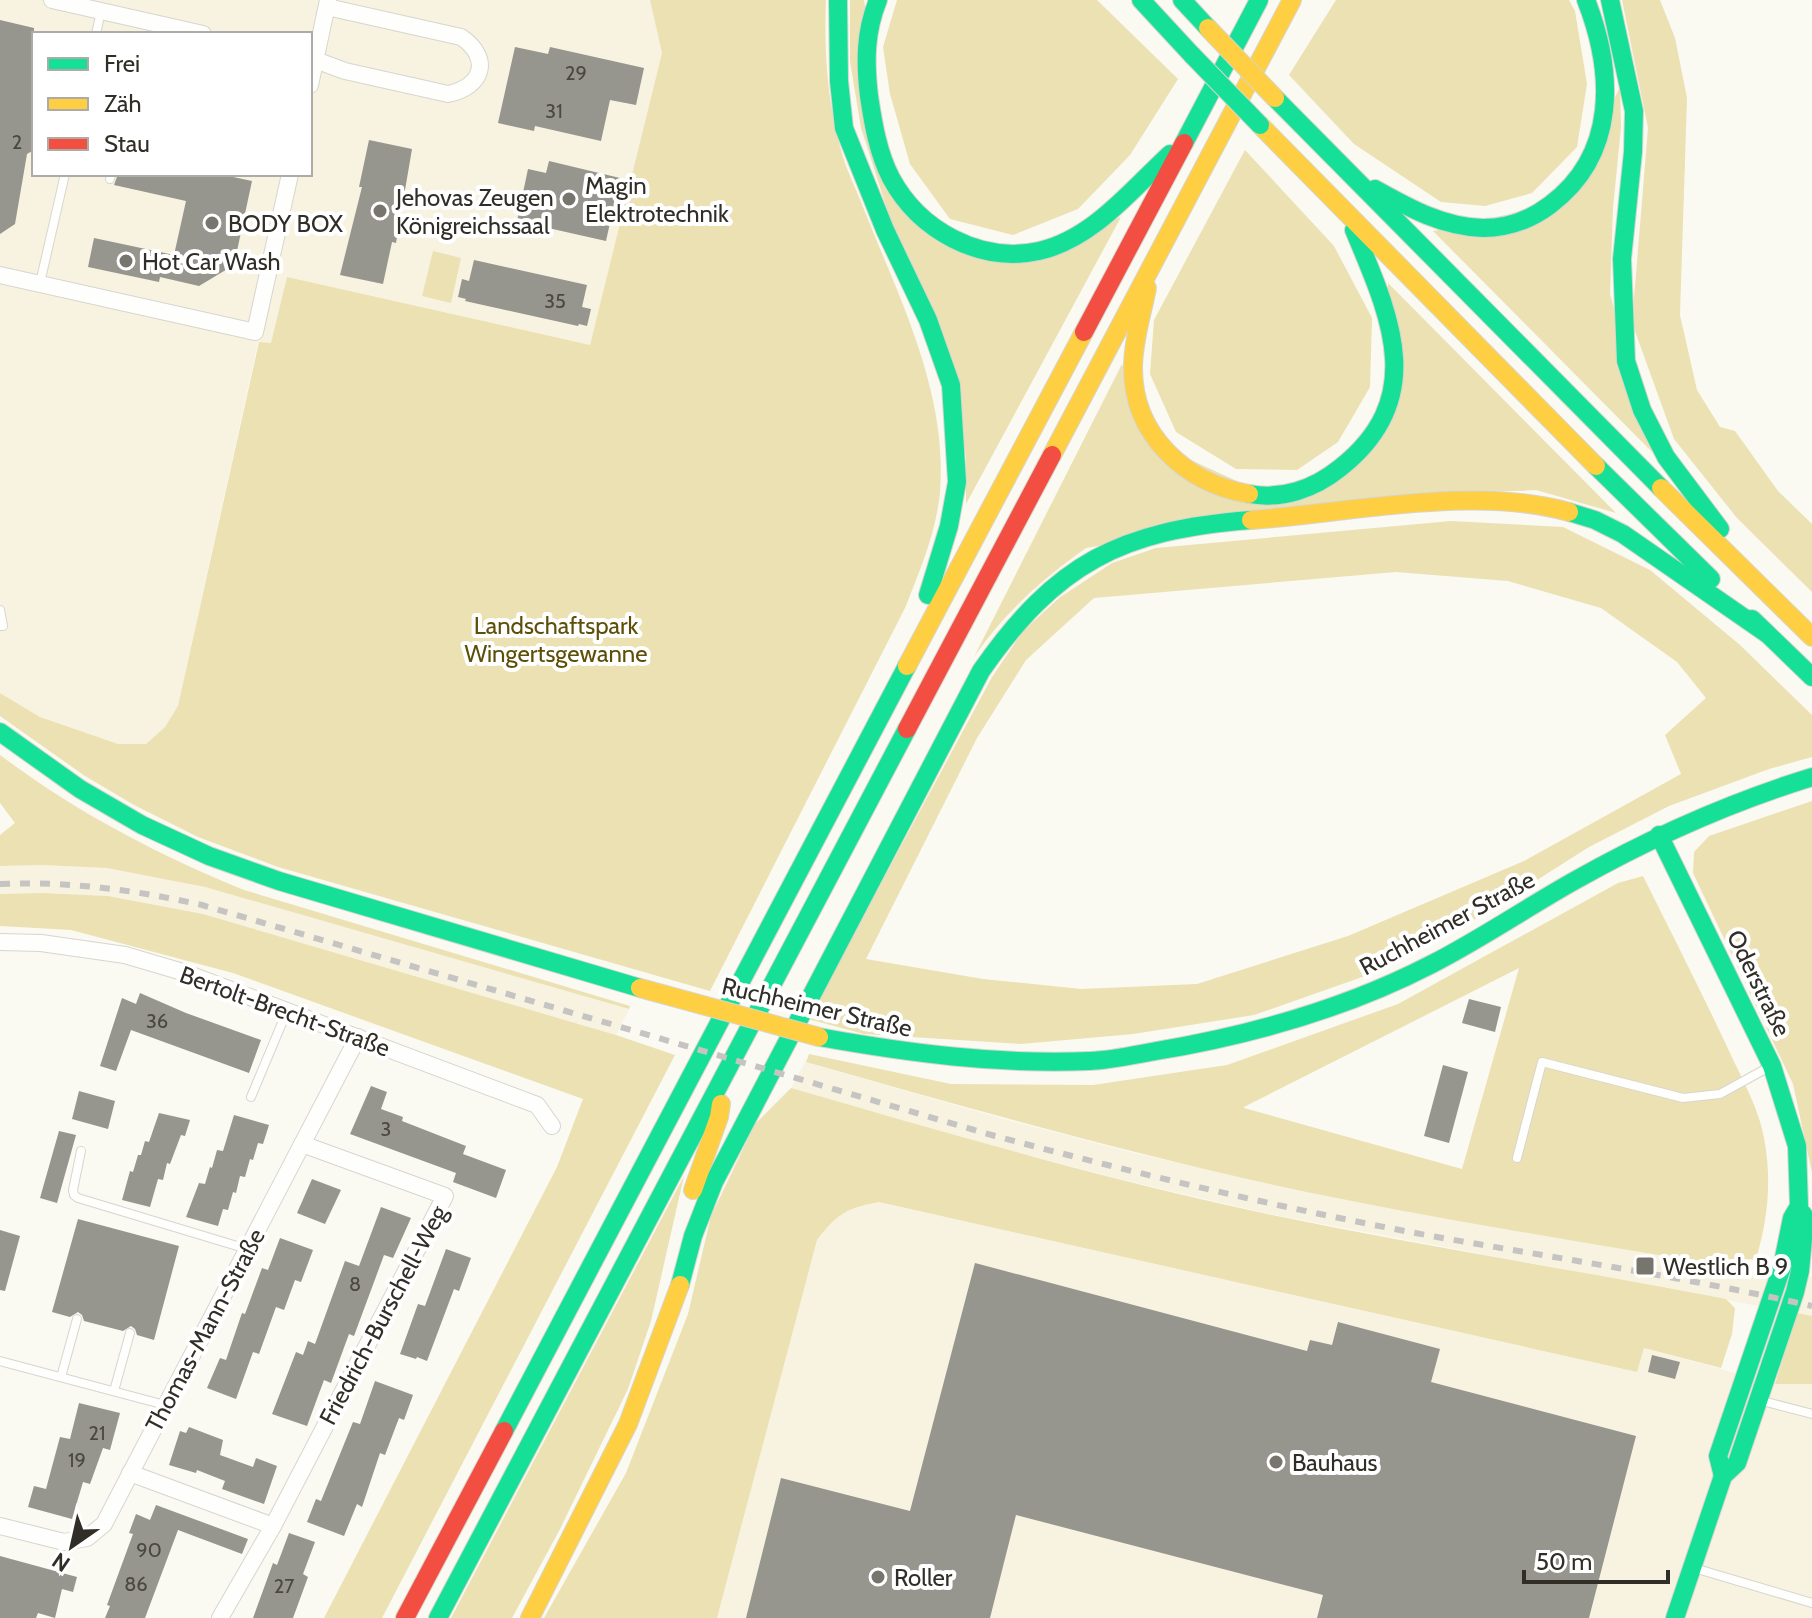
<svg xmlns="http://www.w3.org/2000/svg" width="1812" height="1618" font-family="Cabin,sans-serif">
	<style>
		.built { fill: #f7f3e0; fill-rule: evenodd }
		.green { fill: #ece1b3; fill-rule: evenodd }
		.building { fill: #96958e }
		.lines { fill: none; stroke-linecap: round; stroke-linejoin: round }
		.lane-casing { stroke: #d7d5ce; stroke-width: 10 }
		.street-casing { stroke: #d7d5ce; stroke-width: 18 }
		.fast-casing { stroke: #d7d5ce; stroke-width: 20 }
		.slow-casing { stroke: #d7d5ce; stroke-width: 20 }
		.jam-casing { stroke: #d7d5ce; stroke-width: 20 }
		.lane { stroke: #fefefd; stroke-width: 8 }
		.street { stroke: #fefefd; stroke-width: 16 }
		.fast { stroke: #16e098; stroke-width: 18 }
		.slow { stroke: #ffcf43; stroke-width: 18 }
		.jam { stroke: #f24e42; stroke-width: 18 }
		.rail { stroke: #c5c4c2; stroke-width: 6; stroke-dasharray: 10 10; stroke-linecap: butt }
		.fast-bridge-casing { stroke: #d7d5ce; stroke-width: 20; stroke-linecap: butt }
		.slow-bridge-casing { stroke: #d7d5ce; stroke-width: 20; stroke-linecap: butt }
		.fast-bridge { stroke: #16e098; stroke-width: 18 }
		.slow-bridge { stroke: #ffcf43; stroke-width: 18 }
		.poi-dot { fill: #77756d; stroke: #fff; stroke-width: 3 }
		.labels { text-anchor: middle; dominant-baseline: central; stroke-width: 8; stroke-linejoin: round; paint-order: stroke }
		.number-label { font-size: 20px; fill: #4a4840 }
		.poi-label { font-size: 24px; fill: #302e26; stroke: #fff; text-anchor: start }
		.park-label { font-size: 24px; fill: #5e4f08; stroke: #fff }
		.street-label { font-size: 24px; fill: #302e26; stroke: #fff }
	</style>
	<rect width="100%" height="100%" fill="#faf9f2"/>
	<g class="built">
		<path d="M0,0H650L662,53L590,345L287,278L271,344L258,342L178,706L165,727L146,744H118L40,717L0,693ZM34,34H310V174H34Z"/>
		<path d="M42,865L107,868L205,887L629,1009L616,1035L203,914L108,896L43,893L0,894V866Z"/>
		<path d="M805,1062L1004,1119L1134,1153L1277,1185L1440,1217L1733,1268L1808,1276L1812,1277V1316L1270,1214L1127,1181L997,1147L791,1088Z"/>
		<path d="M878,1202L1637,1372L1644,1348L1775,1384H1812V1618H717L817,1240L834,1218L853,1207Z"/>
	</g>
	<g class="green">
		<path d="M650,0H826C824,51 827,101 841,150C846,170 856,188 863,207C899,298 948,392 940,492C936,533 920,570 905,608L710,991L278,867L198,837L134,805L85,776L0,716V693L40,717L118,744H146L165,727L178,706L259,342L271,343L287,277L590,345L662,53Z"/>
		<path d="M850,0H864L894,200L1004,262L1121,217L966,504V455L861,128L850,61Z"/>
		<path d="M897,0H1097L1178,79L1130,155L1078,209L1013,235L950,219L910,164L890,94L883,47Z"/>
		<path d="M1336,0H1569L1575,11L1587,84L1577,147L1532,193L1485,206L1441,202L1354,144L1289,75Z"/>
		<path d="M1622,0H1660L1675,38L1687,98L1680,315L1697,390L1720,427L1735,431L1778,491L1812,524V592L1737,518L1674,439L1632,323L1648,128Z"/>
		<path d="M1620,87L1621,127L1613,208L1610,294L1656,456L1433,231L1559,209Z"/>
		<path d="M1245,150L1334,246L1372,318L1370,387L1338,442L1297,470L1236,469L1176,432L1150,374L1154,320Z"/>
		<path d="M433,251L461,258L451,303L422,296Z"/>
		<path d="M1388,283L1616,513L1536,490L1407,495L1086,548C1041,580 1006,611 974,657L1122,364L1143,438L1278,500L1388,423Z"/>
		<path d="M1451,521L1563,527L1650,570L1740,645L1812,715V757L1769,769L1669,806L1589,847L1477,918L1382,970L1254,1015L1133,1034L1021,1044L864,1034L808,1019L992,677L1023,631L1059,598L1112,563L1156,548ZM1396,572L1508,581L1601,608L1677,662L1706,698L1665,735L1681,774L1524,861L1348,936L1197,984L1081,989L983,979L866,959L977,738L1026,660L1094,598Z"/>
		<path d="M0,755C76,812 156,854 244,890L630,1006L629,1009L205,887L107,868L42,865L0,866V835L15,823L0,803Z"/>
		<path d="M1812,801V1173L1793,1084L1693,873L1694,852L1709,836Z"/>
		<path d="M1643,876C1672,934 1702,993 1730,1053C1742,1079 1759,1109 1764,1138C1772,1181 1768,1218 1756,1259L1736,1260L1733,1268C1580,1241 1426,1218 1274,1185C1116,1150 961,1106 806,1062L809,1054L951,1084L1093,1085L1227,1065L1398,1004L1618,883ZM1519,968L1462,1169L1244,1108V1107Z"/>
		<path d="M43,893L108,896L203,914L616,1035L675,1055L382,1618H324L557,1167L583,1099L233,973L71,930L0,926V894Z"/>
		<path d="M791,1088C951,1134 1110,1181 1272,1215C1423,1246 1575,1270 1726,1299L1735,1308L1732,1334L1721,1368L1644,1348L1637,1372L879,1202C846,1208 837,1214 817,1240L717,1618H544L626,1473L688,1314L711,1216L755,1124Z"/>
		<path d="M684,1176L651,1321L628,1389L560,1529L512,1618H451Z"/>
		<path d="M1797,1313L1812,1316V1384H1775Z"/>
	</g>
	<g class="building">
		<path d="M0,20L34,28L32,135L34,150L27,154L15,224L0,234Z"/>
		<path d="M515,47L548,54L550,47L644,68L636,105L610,100L601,141L535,126L534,131L498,123Z"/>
		<path d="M369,140L412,149L396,243L392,242L383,284L340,275L362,187H359Z"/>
		<path d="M549,161L620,178L606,241L517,221L528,169L546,173Z"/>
		<path d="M118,174H219L252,181L234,265L199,286L160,277L159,282L88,267L94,238L174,255L186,201L114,185Z"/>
		<path d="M474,260L587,285L582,307L591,309L587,326L579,324L578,326L465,301L466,299L458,297L462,279L469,281Z"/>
		<path d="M140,993L186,1013L261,1040L249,1073L131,1030L116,1071L100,1066L122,998L136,1004Z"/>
		<path d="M1469,999L1501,1007L1495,1032L1462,1023Z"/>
		<path d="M1443,1065L1468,1072L1449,1143L1424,1136Z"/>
		<path d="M371,1086L387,1092L381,1109L403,1117L402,1121L466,1146L463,1154L506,1170L496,1198L453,1182L456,1173L350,1134Z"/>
		<path d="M79,1091L115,1101L108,1129L72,1119Z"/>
		<path d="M159,1113L190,1120L185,1136L181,1135L170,1164L167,1163L163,1180L158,1179L150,1207L122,1200L130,1171L133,1172L138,1155H141L145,1141L149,1142Z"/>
		<path d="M234,1115L269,1125L263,1144L258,1143L253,1160L250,1159L245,1177L240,1176L236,1193L233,1192L228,1210L223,1209L218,1226L186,1217L199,1183L205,1184L210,1167L212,1168L217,1150L223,1151Z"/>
		<path d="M59,1131L76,1135L57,1203L40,1198Z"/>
		<path d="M312,1179L341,1190L325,1224L297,1213Z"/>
		<path d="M381,1207L411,1218L393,1258L384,1255L354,1336L349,1334L331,1383L324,1380L307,1426L272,1414L296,1352L303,1355L308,1341L315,1344L345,1261L359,1266Z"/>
		<path d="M78,1219L179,1246L154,1340L137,1335L135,1329L131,1326L123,1331L84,1321L82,1315L78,1312L70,1317L52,1312Z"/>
		<path d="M0,1230L20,1236L5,1291L0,1290Z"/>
		<path d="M280,1238L313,1250L301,1282L295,1280L284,1310L276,1307L259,1354L253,1352L236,1399L207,1388L220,1358L226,1360L242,1313L245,1314L262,1268L268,1270Z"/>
		<path d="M446,1249L471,1258L459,1291L454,1289L427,1361L417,1357L416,1359L400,1354L418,1304L425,1306Z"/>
		<path d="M975,1263L1307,1351L1310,1340L1332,1345L1338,1322L1440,1349L1431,1382L1636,1436L1589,1618H1317L1323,1595L1016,1515L990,1618H746L781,1478L910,1511Z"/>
		<path d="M1652,1355L1680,1362L1675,1379L1648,1372Z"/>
		<path d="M375,1381L413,1395L404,1420L399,1418L385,1455L380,1453L362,1507L357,1504L344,1536L307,1522L316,1499L321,1501L353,1422L360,1424Z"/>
		<path d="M79,1403L120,1413L110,1450L103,1448L90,1484L83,1482L72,1519L28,1507L34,1486L46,1489L60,1437L70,1439Z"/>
		<path d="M189,1427L223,1440L220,1455L253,1467L256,1458L277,1466L264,1504L222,1489L225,1481L197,1470L196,1473L169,1465L180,1431L186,1433Z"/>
		<path d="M156,1505L248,1539L242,1554L178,1530L145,1618H105L110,1606L107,1605L133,1534L129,1533L136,1514L150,1520Z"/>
		<path d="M289,1533L315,1542L303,1574L308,1577L293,1618H253L273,1563L277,1565Z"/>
		<path d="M0,1556L77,1577L73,1592L62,1589L55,1618L38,1613L36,1618H0Z"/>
	</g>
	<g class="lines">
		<g class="lane-casing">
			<g id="lane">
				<path d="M96,34L101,11"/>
				<path d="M110,179L111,174"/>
				<path d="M40,283L65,174"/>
				<path d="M0,610L3,626H0"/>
				<path d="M251,1097L287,1011"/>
				<path d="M81,1151L73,1190L74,1195L78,1198L247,1249"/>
				<path d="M1517,1158L1542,1062L1683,1098L1720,1094L1771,1066"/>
				<path d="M0,1361L165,1405"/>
				<path d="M61,1377L77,1319"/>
				<path d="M114,1391L130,1333"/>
				<path d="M1759,1400L1812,1414"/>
				<path d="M1694,1568L1812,1603"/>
			</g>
		</g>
		<g class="street-casing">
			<g id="street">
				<path d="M52,0L203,34"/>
				<path d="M310,58L345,71L448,94C483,87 492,58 461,37L327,7"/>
				<path d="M310,85L328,0"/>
				<path d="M0,275L255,332L290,174"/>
				<path d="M0,942L41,943L125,955L186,973L537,1105L552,1126"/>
				<path d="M130,1473L273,1526"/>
				<path d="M0,1526L64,1542L87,1538L104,1524L358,1037"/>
				<path d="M220,1618L273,1526L445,1196L302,1144"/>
			</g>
		</g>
		<g class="fast-casing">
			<g id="fast">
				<path d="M838,0L839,81L844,128L885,230L928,320L951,385L957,482L949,526L928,595"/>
				<path d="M878,0C865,32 865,62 869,96C873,123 878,153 891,178C919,230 980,264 1039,251C1093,239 1132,189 1170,154"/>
				<path d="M1141,0L1192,55"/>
				<path d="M1182,0L1208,28"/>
				<path d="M1610,0L1634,111L1633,152L1622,259L1626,361L1642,410L1666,457L1720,529"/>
				<path d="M1275,98L1661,488"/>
				<path d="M1184,143L1259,0"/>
				<path d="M1375,189C1409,208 1443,227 1483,228C1508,228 1530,220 1550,205C1618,154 1614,72 1586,0"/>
				<path d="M1596,466L1711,579"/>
				<path d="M1249,494C1282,500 1314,489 1340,468C1429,398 1390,316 1354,230"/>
				<path d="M1569,512L1595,520L1623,534L1766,633"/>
				<path d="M1752,619L1812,677"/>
				<path d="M0,732L80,789L142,825L209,856L279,881L640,988"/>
				<path d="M1659,835L1772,1066L1797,1146L1799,1206L1792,1218L1782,1267L1718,1456L1723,1476"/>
				<path d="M819,1037C908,1053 999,1065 1090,1061C1112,1060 1134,1055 1156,1051C1252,1035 1345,1009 1432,964C1481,939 1526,908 1574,881C1650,838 1728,803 1812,777"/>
				<path d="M680,1285L693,1236L714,1182L981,671C1056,563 1121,530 1251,520"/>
				<path d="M504,1431L907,666"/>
				<path d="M438,1618L907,729"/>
				<path d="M1675,1618L1723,1476L1737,1463L1795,1292L1800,1271L1805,1218L1803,1214"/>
			</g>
		</g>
		<g class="slow-casing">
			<g id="slow">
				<path d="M1260,125L1596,466"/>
				<path d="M1147,288C1142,314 1133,341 1133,368C1133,435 1185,483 1249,494"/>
				<path d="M1052,455L1292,0"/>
				<path d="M1661,488L1812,637"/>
				<path d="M1251,520C1349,513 1474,485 1569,512"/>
				<path d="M907,666L1084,332"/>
				<path d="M693,1190L719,1117L721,1104"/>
				<path d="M530,1618L628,1424L680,1285"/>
			</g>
		</g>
		<g class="jam-casing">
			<g id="jam">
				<path d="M1084,332L1184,143"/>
				<path d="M907,729L1052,455"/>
				<path d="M405,1618L504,1431"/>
			</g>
		</g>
		<use href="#lane" class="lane"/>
		<use href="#street" class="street"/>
		<use href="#fast" class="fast"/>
		<use href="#slow" class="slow"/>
		<use href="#jam" class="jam"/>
		<path class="rail" d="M0,884C69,881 135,890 202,905L995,1136C1142,1175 1289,1210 1437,1237C1563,1259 1688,1278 1812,1306"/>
		<g class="fast-bridge-casing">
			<path id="fast-bridge" d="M1192,55L1260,125"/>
		</g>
		<g class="slow-bridge-casing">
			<g id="slow-bridge">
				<path d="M1208,28L1275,98"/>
				<path d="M640,988L819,1037"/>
			</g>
		</g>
		<use href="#fast-bridge" class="fast-bridge"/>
		<use href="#slow-bridge" class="slow-bridge"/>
	</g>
	<g class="poi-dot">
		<circle cx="569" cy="199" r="8"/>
		<circle cx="380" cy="211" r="8"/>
		<circle cx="212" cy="223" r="8"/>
		<circle cx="126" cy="261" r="8"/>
		<rect x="1635" y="1256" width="20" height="20" rx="4"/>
		<circle cx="1276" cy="1462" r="8"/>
		<circle cx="878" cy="1577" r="8"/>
	</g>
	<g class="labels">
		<g class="number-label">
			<text x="576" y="73">29</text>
			<text x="554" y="111">31</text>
			<text x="17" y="142">2</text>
			<text x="555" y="301">35</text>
			<text x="157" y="1021">36</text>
			<text x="386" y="1129">3</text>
			<text x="355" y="1284">8</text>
			<text x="97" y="1433">21</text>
			<text x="77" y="1460">19</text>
			<text x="149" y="1550">90</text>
			<text x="136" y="1584">86</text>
			<text x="284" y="1586">27</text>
		</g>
		<g class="poi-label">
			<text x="585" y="185">Magin<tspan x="585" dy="28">Elektrotechnik</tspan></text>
			<text x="396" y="197">Jehovas Zeugen<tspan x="396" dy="28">Königreichssaal</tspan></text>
			<text x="228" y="223">BODY BOX</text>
			<text x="142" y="261">Hot Car Wash</text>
			<text x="1663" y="1266">Westlich B 9</text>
			<text x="1292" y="1462">Bauhaus</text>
			<text x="894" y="1577">Roller</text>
		</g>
		<g class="park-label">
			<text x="556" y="625">Landschaftspark<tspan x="556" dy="28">Wingertsgewanne</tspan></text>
		</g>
		<g class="street-label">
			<text transform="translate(1447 923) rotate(-28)">Ruchheimer Straße</text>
			<text transform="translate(1759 983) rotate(64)">Oderstraße</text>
			<text transform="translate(817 1007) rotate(13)">Ruchheimer Straße</text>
			<text transform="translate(285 1011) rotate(20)">Bertolt-Brecht-Straße</text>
			<text transform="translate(383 1315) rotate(-62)">Friedrich-Burschell-Weg</text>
			<text transform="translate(205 1330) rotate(-62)">Thomas-Mann-Straße</text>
		</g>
	</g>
	<rect x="32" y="32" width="280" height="144" fill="#ffffff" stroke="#acaba8" stroke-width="2"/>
	<rect x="48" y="58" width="40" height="12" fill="#16e098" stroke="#acaba8" stroke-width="2"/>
	<text x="104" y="72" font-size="24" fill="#302e26">Frei</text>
	<rect x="48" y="98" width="40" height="12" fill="#ffcf43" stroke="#acaba8" stroke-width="2"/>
	<text x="104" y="112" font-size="24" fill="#302e26">Zäh</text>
	<rect x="48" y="138" width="40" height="12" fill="#f24e42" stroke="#acaba8" stroke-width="2"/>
	<text x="104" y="152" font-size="24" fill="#302e26">Stau</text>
	<g transform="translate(72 1546) rotate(214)" stroke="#ffffff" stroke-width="6" paint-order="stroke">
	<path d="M0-6L14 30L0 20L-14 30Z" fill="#302e26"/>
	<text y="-12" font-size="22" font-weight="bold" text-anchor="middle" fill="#302e26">N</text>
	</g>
	<path d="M1524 1570v12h144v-12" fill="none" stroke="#302e26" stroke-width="4"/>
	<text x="1536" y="1570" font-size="24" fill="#302e26" stroke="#ffffff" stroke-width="6" paint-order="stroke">50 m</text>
</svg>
